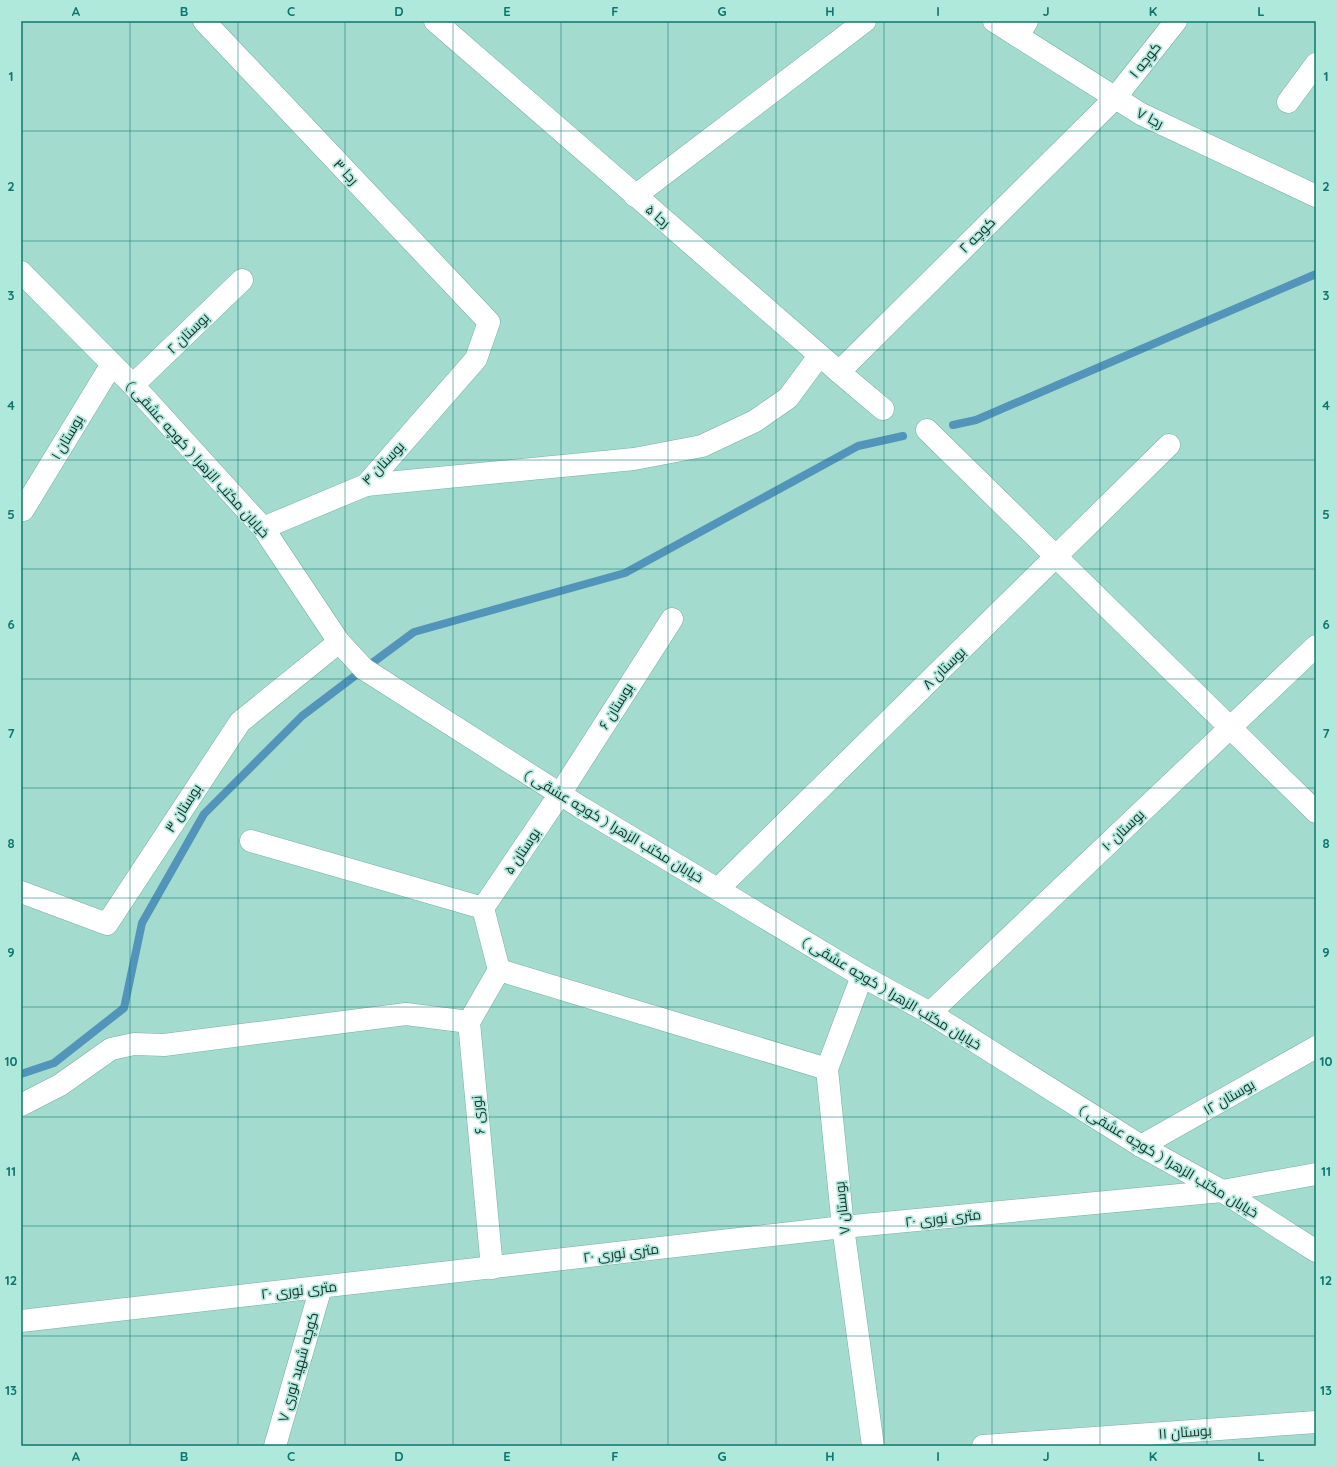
<svg xmlns="http://www.w3.org/2000/svg" width="1337" height="1467" font-family="Quicksand,Cairo,sans-serif">
	<style>
		.lines { fill: none; stroke-linecap: round; stroke-linejoin: round }
		.stream { stroke: #5294ba; stroke-width: 8 }
		.minor-casing { stroke: #77afa2; stroke-width: 23 }
		.major-casing { stroke: #77afa2; stroke-width: 23 }
		.minor { stroke: #fff; stroke-width: 22 }
		.major { stroke: #fff; stroke-width: 22 }
		.grid { fill: none; stroke: #0f766e; stroke-width: 1; stroke-opacity: 0.55 }
		.labels { text-anchor: middle; dominant-baseline: central; stroke-width: 3.5; stroke-linejoin: round; paint-order: stroke }
		.street-label { font-size: 14px; fill: #182f2a; stroke: #afe9dc }
		.neatline { fill: none; stroke: #0f766e; stroke-width: 1.5 }
		.grid-label { font-size: 13px; text-anchor: middle; font-weight: bold; fill: #0f766e }
	</style>
	<rect width="100%" height="100%" fill="#a3dccf"/>
	<g class="lines">
		<g class="stream">
			<path d="M953,425L976,420L1316,274"/>
			<path d="M21,1074L54,1063L124,1008L142,923L204,814L302,716L364,669L414,632L625,573L858,446L903,436"/>
		</g>
		<g class="minor-casing">
			<g id="minor">
				<path d="M204,21L489,322L476,359L366,485L263,528"/>
				<path d="M435,21L839,372L883,409"/>
				<path d="M994,21L1141,114L1316,196"/>
				<path d="M1018,36L1027,21"/>
				<path d="M1288,102L1316,64"/>
				<path d="M635,196L865,21"/>
				<path d="M21,272L133,385L263,528L339,642L364,669L582,808L862,976L930,1013L1141,1146L1222,1191L1316,1174"/>
				<path d="M839,372L1115,98L1176,21"/>
				<path d="M133,385L242,280"/>
				<path d="M927,430L1316,812"/>
				<path d="M366,485L634,459L702,446L755,421L788,398L819,356"/>
				<path d="M23,510L112,364"/>
				<path d="M251,841L483,908L499,970"/>
				<path d="M718,889L1169,445"/>
				<path d="M21,892L107,924L240,722L339,642"/>
				<path d="M483,908L560,794L672,619"/>
				<path d="M499,970L827,1069"/>
				<path d="M862,976L827,1069L843,1227L873,1446"/>
				<path d="M930,1013L1316,646"/>
				<path d="M21,1105L60,1085L111,1049L134,1044L164,1045L406,1014L469,1022"/>
				<path d="M1141,1146L1316,1047"/>
				<path d="M492,1268L469,1022L499,970"/>
				<path d="M275,1446L321,1287"/>
				<path d="M983,1446L1316,1422"/>
			</g>
		</g>
		<g class="major-casing">
			<path id="major" d="M21,1321L843,1227L1222,1191L1316,1251"/>
		</g>
		<use href="#minor" class="minor"/>
		<use href="#major" class="major"/>
	</g>
	<path class="grid" d="M130,21V1446M238,21V1446M345,21V1446M453,21V1446M561,21V1446M668,21V1446M776,21V1446M884,21V1446M992,21V1446M1100,21V1446M1207,21V1446M21,131H1316M21,241H1316M21,350H1316M21,460H1316M21,569H1316M21,679H1316M21,788H1316M21,898H1316M21,1007H1316M21,1117H1316M21,1226H1316M21,1336H1316"/>
	<g class="labels">
		<g class="street-label">
			<text transform="translate(1145 60) rotate(-51)">کوچه ۱</text>
			<text transform="translate(1150 118) rotate(27)">رجا ۷</text>
			<text transform="translate(346 172) rotate(47)">رجا ۳</text>
			<text transform="translate(658 216) rotate(41)">رجا ۵</text>
			<text transform="translate(977 235) rotate(-45)">کوچه ۲</text>
			<text transform="translate(188 333) rotate(-44)">بوستان ۲</text>
			<text transform="translate(67 437) rotate(-59)">بوستان ۱</text>
			<text transform="translate(198 459) rotate(48)">خیابان مکتب الزهرا ( کوچه عشقی )</text>
			<text transform="translate(383 463) rotate(-46)">بوستان ۴</text>
			<text transform="translate(944 668) rotate(-44)">بوستان ۸</text>
			<text transform="translate(616 706) rotate(-58)">بوستان ۶</text>
			<text transform="translate(183 808) rotate(-57)">بوستان ۳</text>
			<text transform="translate(614 826) rotate(31)">خیابان مکتب الزهرا ( کوچه عشقی )</text>
			<text transform="translate(1123 830) rotate(-44)">بوستان ۱۰</text>
			<text transform="translate(522 851) rotate(-56)">بوستان ۵</text>
			<text transform="translate(892 993) rotate(31)">خیابان مکتب الزهرا ( کوچه عشقی )</text>
			<text transform="translate(1229 1097) rotate(-30)">بوستان ۱۲</text>
			<text transform="translate(478 1115) rotate(-95)">نوری ۶</text>
			<text transform="translate(1169 1161) rotate(31)">خیابان مکتب الزهرا ( کوچه عشقی )</text>
			<text transform="translate(842 1208) rotate(-96)">بوستان ۷</text>
			<text transform="translate(943 1218) rotate(-6)">۲۰ متری نوری</text>
			<text transform="translate(621 1253) rotate(-7)">۲۰ متری نوری</text>
			<text transform="translate(299 1290) rotate(-6)">۲۰ متری نوری</text>
			<text transform="translate(298 1367) rotate(-74)">کوچه شهید نوری ۷</text>
			<text transform="translate(1185 1432) rotate(-4)">بوستان ۱۱</text>
		</g>
	</g>
	<rect width="1337" height="1467" fill="none" stroke="#afe9dc" stroke-width="44"/>
	<rect x="22" y="22" width="1293" height="1423" class="neatline"/>
	<g class="grid-label">
		<text x="76" y="16">A</text>
		<text x="184" y="16">B</text>
		<text x="291" y="16">C</text>
		<text x="399" y="16">D</text>
		<text x="507" y="16">E</text>
		<text x="615" y="16">F</text>
		<text x="722" y="16">G</text>
		<text x="830" y="16">H</text>
		<text x="938" y="16">I</text>
		<text x="1046" y="16">J</text>
		<text x="1153" y="16">K</text>
		<text x="1261" y="16">L</text>
		<text x="11" y="81">1</text>
		<text x="1326" y="81">1</text>
		<text x="11" y="191">2</text>
		<text x="1326" y="191">2</text>
		<text x="11" y="300">3</text>
		<text x="1326" y="300">3</text>
		<text x="11" y="410">4</text>
		<text x="1326" y="410">4</text>
		<text x="11" y="519">5</text>
		<text x="1326" y="519">5</text>
		<text x="11" y="629">6</text>
		<text x="1326" y="629">6</text>
		<text x="11" y="738">7</text>
		<text x="1326" y="738">7</text>
		<text x="11" y="848">8</text>
		<text x="1326" y="848">8</text>
		<text x="11" y="957">9</text>
		<text x="1326" y="957">9</text>
		<text x="11" y="1066">10</text>
		<text x="1326" y="1066">10</text>
		<text x="11" y="1176">11</text>
		<text x="1326" y="1176">11</text>
		<text x="11" y="1285">12</text>
		<text x="1326" y="1285">12</text>
		<text x="11" y="1395">13</text>
		<text x="1326" y="1395">13</text>
		<text x="76" y="1461">A</text>
		<text x="184" y="1461">B</text>
		<text x="291" y="1461">C</text>
		<text x="399" y="1461">D</text>
		<text x="507" y="1461">E</text>
		<text x="615" y="1461">F</text>
		<text x="722" y="1461">G</text>
		<text x="830" y="1461">H</text>
		<text x="938" y="1461">I</text>
		<text x="1046" y="1461">J</text>
		<text x="1153" y="1461">K</text>
		<text x="1261" y="1461">L</text>
	</g>
</svg>
